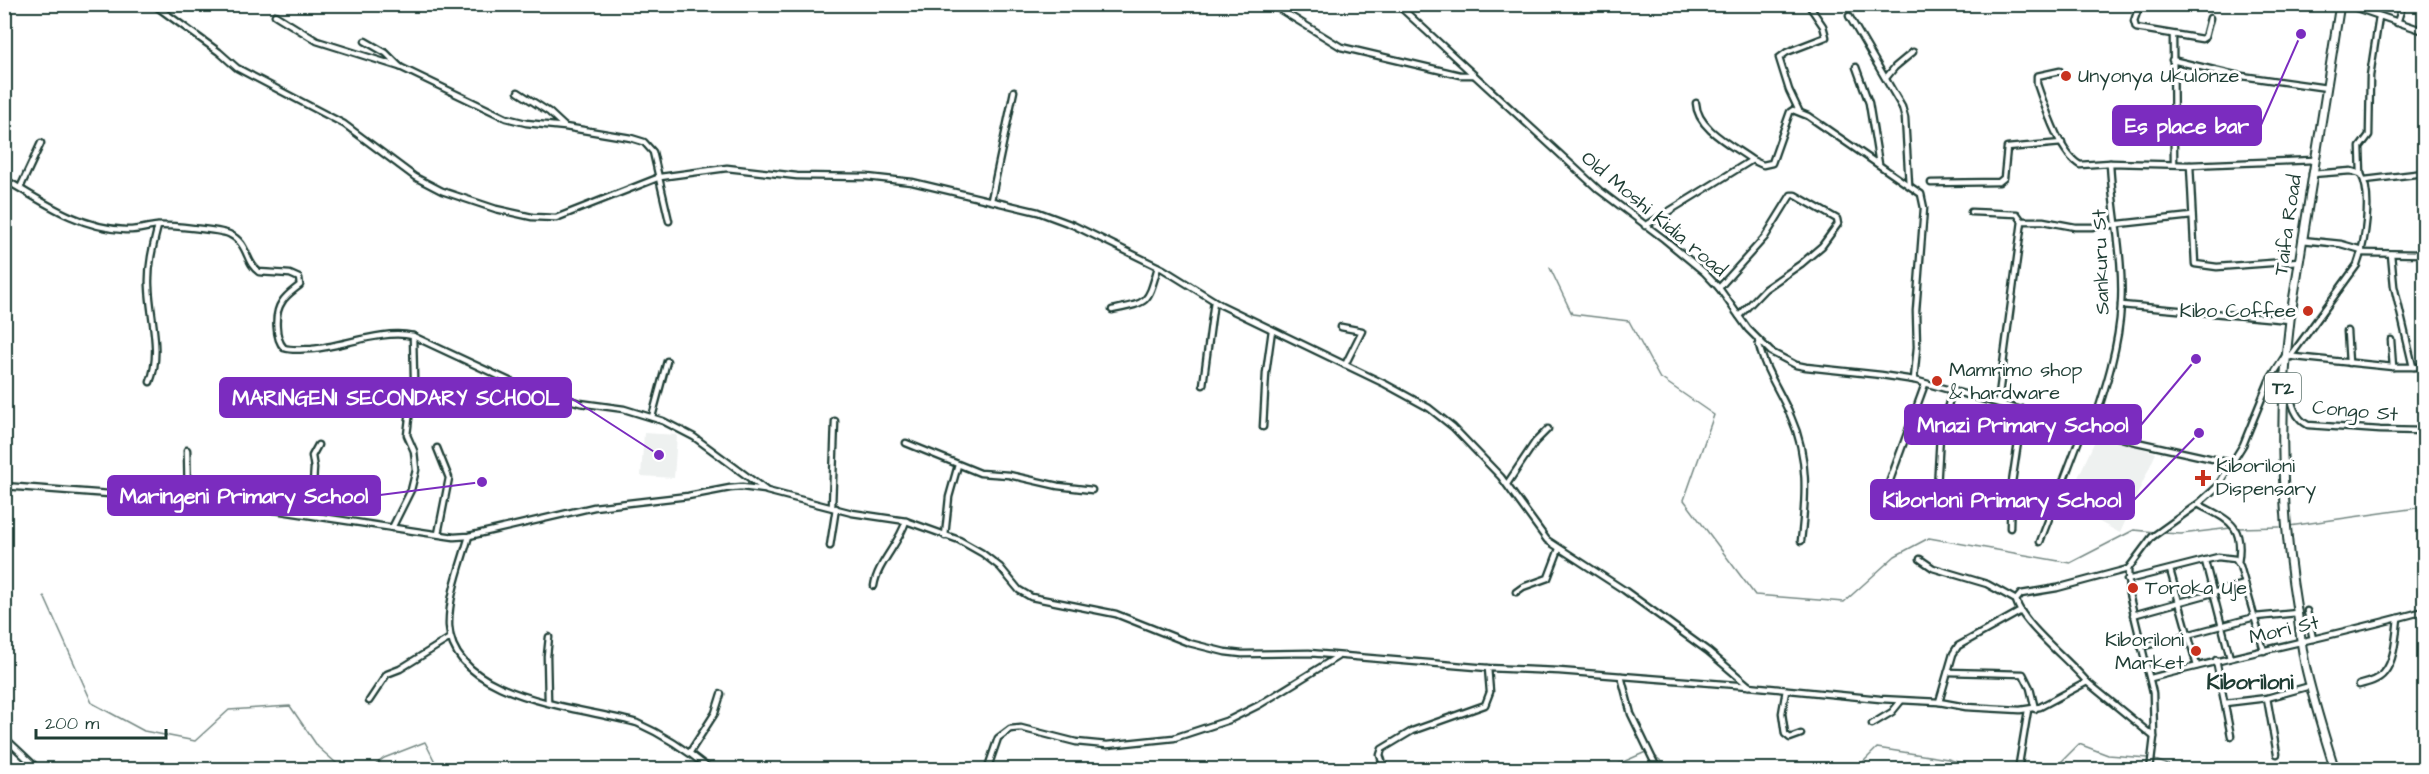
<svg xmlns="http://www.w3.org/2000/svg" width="2429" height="774" font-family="'Architects Daughter',sans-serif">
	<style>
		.built { fill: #eef1f0 }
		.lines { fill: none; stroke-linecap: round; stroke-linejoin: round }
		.stream { stroke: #758883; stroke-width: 1.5 }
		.minor-casing { stroke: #1f3d34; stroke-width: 9 }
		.highway-casing { stroke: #1f3d34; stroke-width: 11 }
		.minor { stroke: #fff; stroke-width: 4.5 }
		.highway { stroke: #fff; stroke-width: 7 }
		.poi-dot { fill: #c8321e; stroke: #fff; stroke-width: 2 }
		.labels { text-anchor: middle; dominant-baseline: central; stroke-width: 6; stroke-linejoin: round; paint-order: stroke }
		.shield { fill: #fff; stroke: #627771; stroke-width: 1.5 }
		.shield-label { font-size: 18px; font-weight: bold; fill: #1f3d34 }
		.poi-label { font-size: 20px; fill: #1f3d34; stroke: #fff; text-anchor: start }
		.street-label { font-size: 20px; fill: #1f3d34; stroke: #fff }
		.quarter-label { font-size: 22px; font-weight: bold; fill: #1f3d34; stroke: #fff }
		.leader { fill: none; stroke: #7b2cbf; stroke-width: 2 }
		.callout-dot { fill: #7b2cbf; stroke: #fff; stroke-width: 2 }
		.callout { fill: #7b2cbf; stroke: #7b2cbf; stroke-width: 2 }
		.callout-label { font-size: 21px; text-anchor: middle; font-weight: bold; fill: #fff }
	</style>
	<rect width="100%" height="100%" fill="#fff"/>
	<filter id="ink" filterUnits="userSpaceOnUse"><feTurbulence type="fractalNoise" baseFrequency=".0167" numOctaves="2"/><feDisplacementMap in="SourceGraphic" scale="12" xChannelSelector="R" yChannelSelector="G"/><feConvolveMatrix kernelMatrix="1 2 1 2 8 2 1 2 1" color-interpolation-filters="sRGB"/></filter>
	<g filter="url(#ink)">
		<g class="built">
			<path d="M644,433L677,435L674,478L641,476Z"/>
			<path d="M2098,434L2156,453L2120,533L2066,504Z"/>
		</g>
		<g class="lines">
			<g class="stream">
				<path d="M1550,268L1572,314L1629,321L1659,377L1714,415L1684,500L1755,595L1844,602L1895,556L1929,538L2070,563L2134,530L2155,532"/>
				<path d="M2289,526L2424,507"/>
				<path d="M2239,528L2280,527"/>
				<path d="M2163,533L2181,534L2231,528"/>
				<path d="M44,596L92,703L144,731L195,741L229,710L290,706L318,747L344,770"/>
				<path d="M1652,754L1673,770"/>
				<path d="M2155,760L2183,770"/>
				<path d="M369,770L384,758L425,742L439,770"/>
				<path d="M1605,770L1648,751"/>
				<path d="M1826,770H1832"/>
				<path d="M1855,770L1877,748L1948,759L1983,770"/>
				<path d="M2053,770L2079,744L2108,755L2148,758"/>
				<path d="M2246,770H2252"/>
				<path d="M2419,770L2424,766"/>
			</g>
			<g class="minor-casing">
				<g id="minor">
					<path d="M153,4L219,52L237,68L344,124L415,177L442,191L496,209L532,217L556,218L660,177L727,168L797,176L867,177L912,182L1038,212L1073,225L1163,269L1221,305L1385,384L1429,408L1453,427L1501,477L1547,540L1624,590L1708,651L1749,686"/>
					<path d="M1271,4L1341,47L1460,75H1473"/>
					<path d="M1397,4L1599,190L1664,239L1704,272L1719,288L1748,329L1771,352L1796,365L1806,367L1881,375L1914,380L2132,441L2231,463"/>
					<path d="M2140,4L2134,21L2136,28L2202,39L2205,37L2210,18"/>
					<path d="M2345,4L2424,31"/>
					<path d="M275,15L317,41L400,67L506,118L526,123L565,127L631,138L644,142L653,152L669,221"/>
					<path d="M1849,16L1902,107L1905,118L1909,185"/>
					<path d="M2397,23L2403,4"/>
					<path d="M2173,35L2174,164"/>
					<path d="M365,41L386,53L400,67"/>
					<path d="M2172,60L2235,75L2327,88"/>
					<path d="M1856,67L1869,103L1879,164"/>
					<path d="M2060,71L2037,76V84C2045,106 2059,153 2080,165L2110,163L2190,165L2314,160"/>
					<path d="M1886,78L1895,67L1913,52"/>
					<path d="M518,92L549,112L564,126"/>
					<path d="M1696,103C1697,129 1733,146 1752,160"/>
					<path d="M1799,111L1789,90L1779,58L1787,52L1826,37L1823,26L1808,4"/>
					<path d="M2190,165L2195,264L2217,267L2299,261"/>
					<path d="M2361,174L2360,147L2369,135L2370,76L2379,17"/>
					<path d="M4,179C43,202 79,228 125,230C136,231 146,227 157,226C168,225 220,230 229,234C249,243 245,263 259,272L290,274L299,278L300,285C294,290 286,295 282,302C274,313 275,339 284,348C293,351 302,349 312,349C344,346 383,329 413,336L516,384L580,403L624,409L663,421L694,437L767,491L852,513L906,521L959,540L982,553L1000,567L1019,590L1031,597L1116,614L1189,643L1225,652L1242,654L1309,653L1488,668L1559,671L1749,686L1880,699L1939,702L1966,707L2020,710L2040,707L2087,682L2154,737"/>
					<path d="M2365,180L2424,173"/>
					<path d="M1931,183L1999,182L2004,178L2007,148L2062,143"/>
					<path d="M20,188L41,143"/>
					<path d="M991,200L1014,91"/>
					<path d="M1971,212L2017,214L2022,221L1998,402"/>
					<path d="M2022,221H2043L2075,227H2092L2192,216"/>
					<path d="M1645,226L1752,160L1763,165L1772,163L1790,112L1793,110L1808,116L1921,194L1924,208L1916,311L1917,347L1914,380"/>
					<path d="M2302,240L2341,244L2362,250"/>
					<path d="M2361,253L2424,254"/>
					<path d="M2391,254L2394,286L2413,367"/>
					<path d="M1719,288L1765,237L1791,195H1795L1837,219L1838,224L1822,246L1801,264L1765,289L1739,316"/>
					<path d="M2121,305L2290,320"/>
					<path d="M1112,310C1150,302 1147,304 1158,267"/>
					<path d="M1341,327L1362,331L1345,365"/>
					<path d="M2347,331L2349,363"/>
					<path d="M1758,340C1763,369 1780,390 1791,417C1809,457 1806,498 1801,541"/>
					<path d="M2391,340L2393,367"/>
					<path d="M2290,357L2357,265C2365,243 2373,195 2361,174L2351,171L2312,174"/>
					<path d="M2287,381C2291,397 2292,417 2308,425L2380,430L2424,431"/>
					<path d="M150,382C162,352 150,317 149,286C148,265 153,246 158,226"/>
					<path d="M1203,385L1214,301"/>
					<path d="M652,417L667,361"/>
					<path d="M1263,427L1266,373L1272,330"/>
					<path d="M2092,429C2105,389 2119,347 2121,305C2124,258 2112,210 2110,163"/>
					<path d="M906,443L980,473L1009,475L1058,486L1092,490"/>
					<path d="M437,448L449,478L438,534"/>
					<path d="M187,450L188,499"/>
					<path d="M1507,484L1535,442L1548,429"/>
					<path d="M4,486L228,503L454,537L469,536L594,507L688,496L730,488L742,487L765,490"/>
					<path d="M1885,494L1925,384"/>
					<path d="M2198,504C2227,520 2245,523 2238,563"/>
					<path d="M1936,506L1940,435L1952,391"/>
					<path d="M832,507L835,421"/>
					<path d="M311,514L314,468L312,456L318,445"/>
					<path d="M392,528L411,490L416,470L414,451L407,435L414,377L413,336"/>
					<path d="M2010,528L2011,489L2023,409"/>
					<path d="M469,536C461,564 448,597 449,626C453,700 583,707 637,723C664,735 688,751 711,770"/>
					<path d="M945,536L949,497L958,465"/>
					<path d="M2040,542L2084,427"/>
					<path d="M830,546L836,508"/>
					<path d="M1920,559L1933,568L1987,584L2016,600"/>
					<path d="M2205,561L2230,658"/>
					<path d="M2170,570L2197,666"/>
					<path d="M2127,580L2218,557L2235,559L2240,566L2264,651"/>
					<path d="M874,586C877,564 899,544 906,521"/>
					<path d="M1516,592L1523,587L1548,578L1559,549"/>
					<path d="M2307,611L2313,639"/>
					<path d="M2133,615L2245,584"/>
					<path d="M2141,647L2255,617L2297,613"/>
					<path d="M2216,660L2231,736"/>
					<path d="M1948,672L2023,674L2030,688L2035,709"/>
					<path d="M1621,676L1631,714L1658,770"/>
					<path d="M2151,678C2242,654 2334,636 2424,611"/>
					<path d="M2087,682C2070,661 2021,623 2016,600L2021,594L2057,588L2128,569"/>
					<path d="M2359,685C2367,683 2379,680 2384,673C2395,660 2396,635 2398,618"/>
					<path d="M1786,690L1782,713L1785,734L1790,738L1801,734"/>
					<path d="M2267,698L2277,754"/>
					<path d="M369,701L387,674L400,669L450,638"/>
					<path d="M548,702L547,656L549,637"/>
					<path d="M1939,702L1953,654L1958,646L2021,611"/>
					<path d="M2225,703L2267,698L2310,686"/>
					<path d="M1872,724L1892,712L1901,701"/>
					<path d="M4,737L39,770"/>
					<path d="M690,752L715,713L721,694"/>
					<path d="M987,770L998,738L1010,729L1021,728L1076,742L1107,745L1174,738L1229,720L1259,705L1337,657"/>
					<path d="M1385,770L1380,755L1382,749L1412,731L1485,705L1490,692L1488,668"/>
					<path d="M2018,770L2028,710"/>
					<path d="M2150,770L2154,737L2153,693L2129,594L2128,569L2152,537L2198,504L2217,487L2243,445L2269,381L2285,356L2393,367H2424"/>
				</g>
			</g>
			<g class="highway-casing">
				<path id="highway" d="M2335,770C2325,738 2315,706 2307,673C2302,653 2300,631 2297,610C2281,514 2278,418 2290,320L2340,4"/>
			</g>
			<use href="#minor" class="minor"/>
			<use href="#highway" class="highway"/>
		</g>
	</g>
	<g class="poi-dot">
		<circle cx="2066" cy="76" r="6"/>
		<circle cx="2308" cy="311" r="6"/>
		<circle cx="1937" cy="381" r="6"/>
		<path d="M2200 469h6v6h6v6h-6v6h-6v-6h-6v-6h6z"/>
		<circle cx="2133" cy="588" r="6"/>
		<circle cx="2196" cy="651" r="6"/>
	</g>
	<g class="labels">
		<rect class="shield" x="2265" y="373" width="36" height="30" rx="4.5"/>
		<g class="shield-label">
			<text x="2283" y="388">T2</text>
		</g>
		<g class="poi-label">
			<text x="2078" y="76">Unyonya Ukulonze</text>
			<text x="2296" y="311" text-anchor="end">Kibo Coffee</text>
			<text x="1949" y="370">Mamrimo shop<tspan x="1949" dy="23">&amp; hardware</tspan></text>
			<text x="2216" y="466">Kiboriloni<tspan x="2216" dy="23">Dispensary</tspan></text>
			<text x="2145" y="588">Toroka Uje</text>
			<text x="2184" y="640" text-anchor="end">Kiboriloni<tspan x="2184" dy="23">Market</tspan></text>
		</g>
		<g class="street-label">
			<text transform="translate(1654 214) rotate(40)">Old Moshi Kidia road</text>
			<text transform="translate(2288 225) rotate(-82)">Taifa Road</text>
			<text transform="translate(2101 262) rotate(-92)">Sankuru St</text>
			<text transform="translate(2355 411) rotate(5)">Congo St</text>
			<text transform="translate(2284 630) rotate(-13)">Mori St</text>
		</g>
		<g class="quarter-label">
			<text x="2250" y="682">Kiboriloni</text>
		</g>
	</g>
	<path class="leader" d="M2301 34L2261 125M659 455L571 398M2196 359L2141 425M482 482L380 495M2199 433L2134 500"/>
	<g class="callout-dot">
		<circle cx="2301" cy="34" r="6"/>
		<circle cx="659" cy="455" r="6"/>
		<circle cx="2196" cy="359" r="6"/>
		<circle cx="482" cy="482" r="6"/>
		<circle cx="2199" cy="433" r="6"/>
	</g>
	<g class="callout">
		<rect x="2113" y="106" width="148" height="39" rx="6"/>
		<rect x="220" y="378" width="351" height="39" rx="6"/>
		<rect x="1905" y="405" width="236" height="39" rx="6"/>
		<rect x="108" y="476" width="272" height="39" rx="6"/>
		<rect x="1871" y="480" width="263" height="39" rx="6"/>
	</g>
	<g class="callout-label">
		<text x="2187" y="133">Es place bar</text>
		<text x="396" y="405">MARINGENI SECONDARY SCHOOL</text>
		<text x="2023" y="432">Mnazi Primary School</text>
		<text x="244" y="503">Maringeni Primary School</text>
		<text x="2002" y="507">Kiborloni Primary School</text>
	</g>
	<rect width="2429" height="774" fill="none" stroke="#fff" stroke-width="24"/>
	<rect x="12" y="12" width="2405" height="750" fill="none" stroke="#1f3d34" stroke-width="2" filter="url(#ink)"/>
	<path d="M36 729v9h130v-9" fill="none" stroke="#1f3d34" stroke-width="3"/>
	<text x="45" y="729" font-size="18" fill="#1f3d34" stroke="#ffffff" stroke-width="4.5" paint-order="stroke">200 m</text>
</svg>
